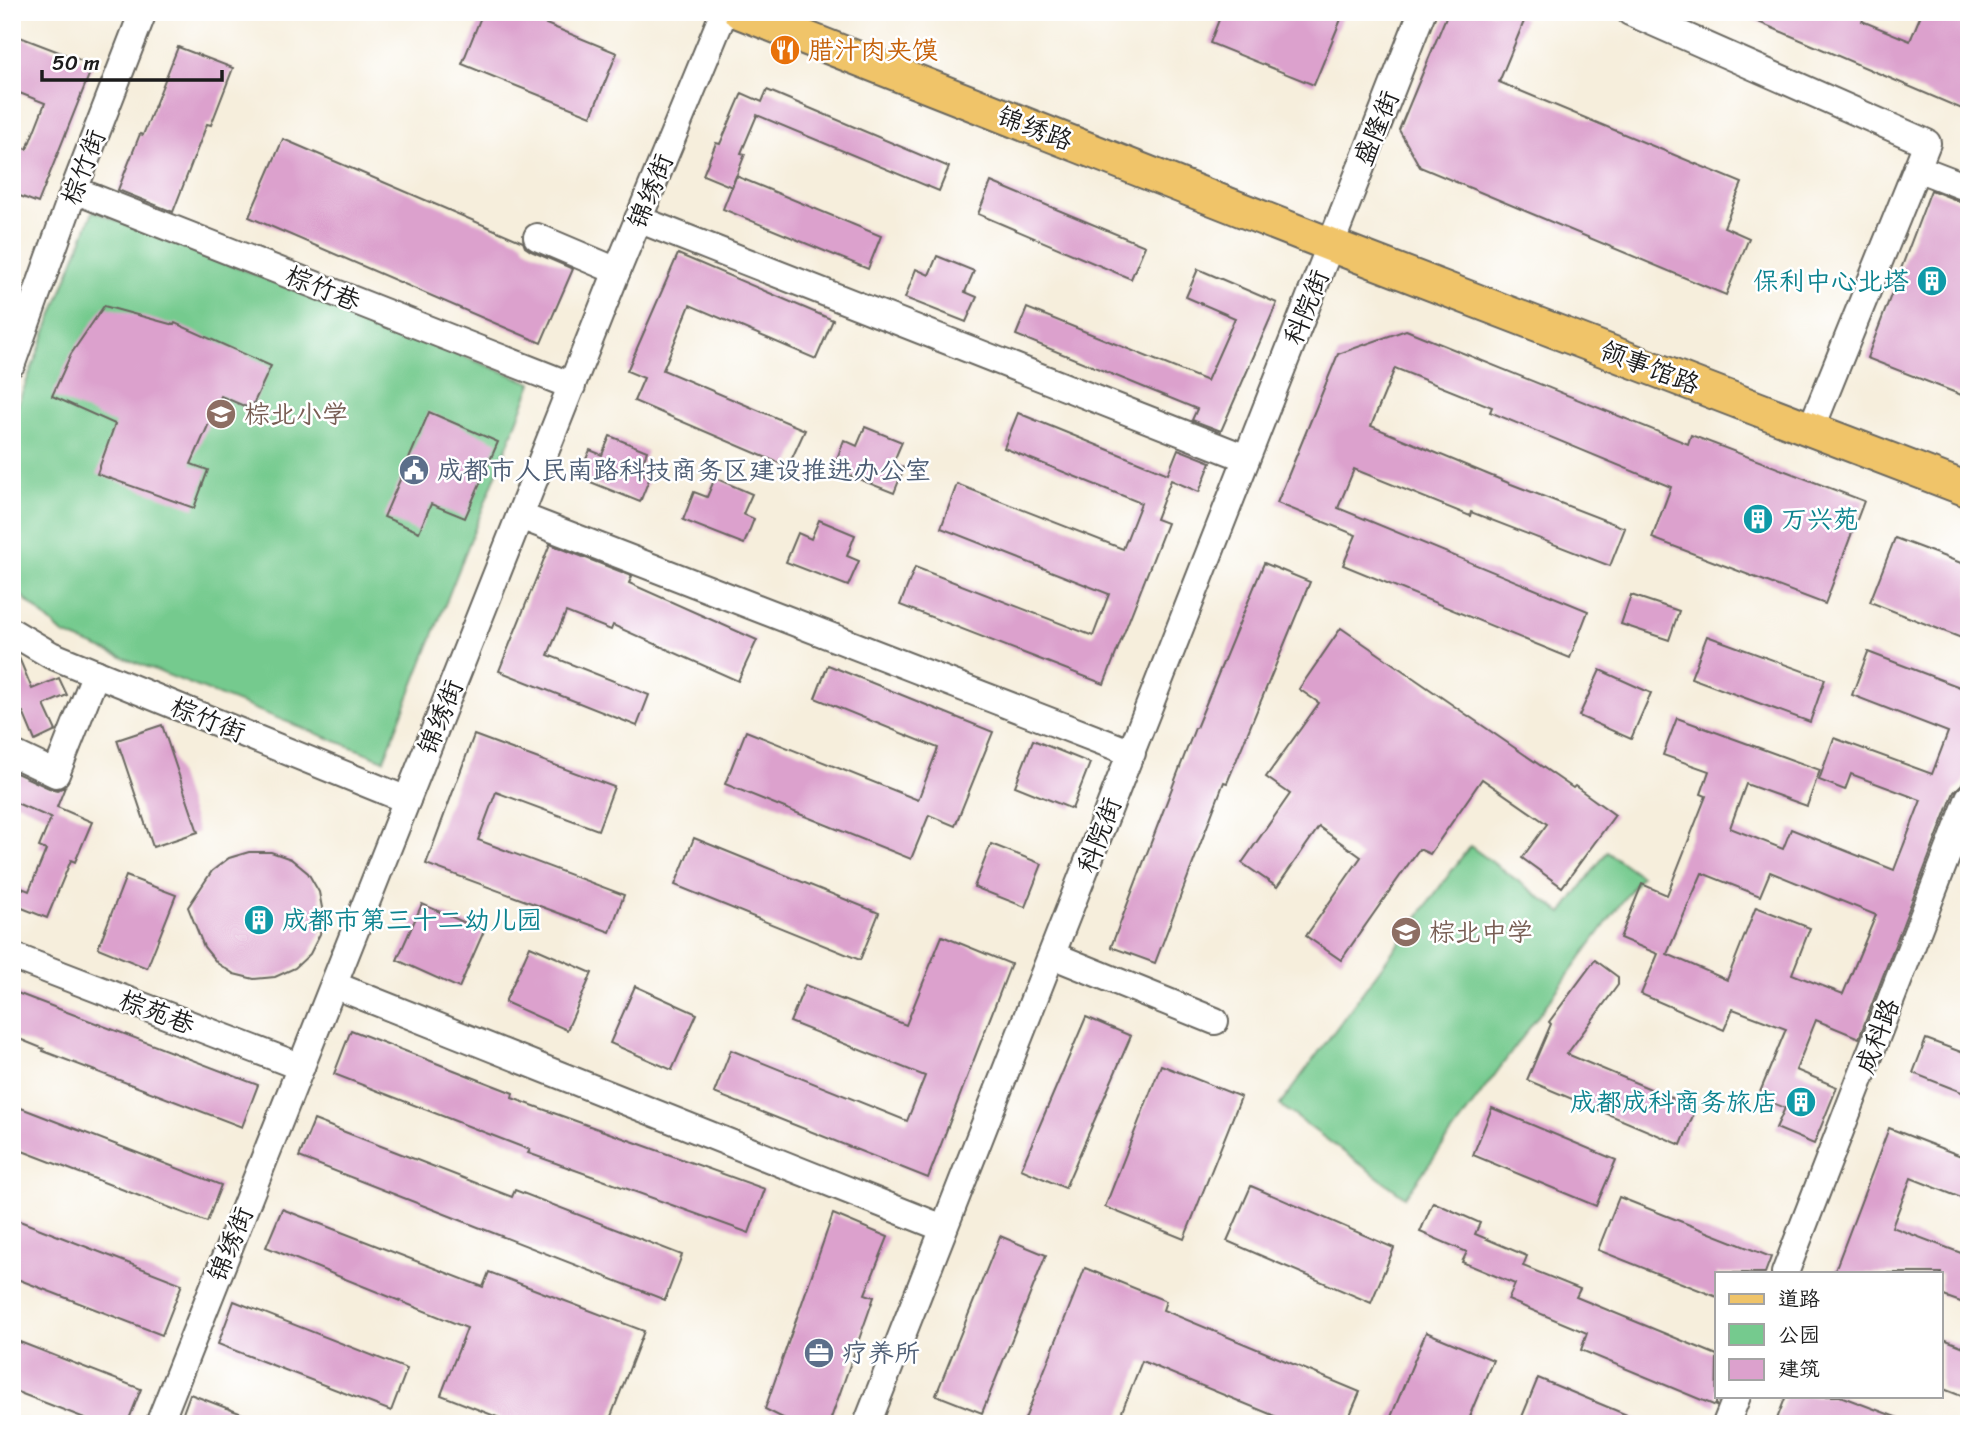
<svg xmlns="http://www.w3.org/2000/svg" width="1981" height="1436" font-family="Sriracha,'LXGW WenKai TC',sans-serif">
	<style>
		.green { fill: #75ca8e; stroke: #487355; stroke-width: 2 }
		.building { fill: #dca1cd; fill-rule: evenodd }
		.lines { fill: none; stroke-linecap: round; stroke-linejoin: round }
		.minor-casing { stroke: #68665f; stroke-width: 30 }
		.major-casing { stroke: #68665f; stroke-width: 37 }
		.minor { stroke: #fff; stroke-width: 26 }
		.major { stroke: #f0c469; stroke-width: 33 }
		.labels { text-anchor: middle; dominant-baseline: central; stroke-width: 5; stroke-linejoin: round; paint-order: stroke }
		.food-label { font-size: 26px; fill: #c56008; stroke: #fff; text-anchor: start }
		.street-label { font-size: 26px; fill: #1c1c1c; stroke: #fff }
		.culture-label { font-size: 26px; fill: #0d838f; stroke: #fff; text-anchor: end }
		.education-label { font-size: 26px; fill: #785e54; stroke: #fff; text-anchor: start }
		.service-label { font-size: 26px; fill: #4e5e75; stroke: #fff; text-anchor: start }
	</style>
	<rect width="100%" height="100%" fill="#fff"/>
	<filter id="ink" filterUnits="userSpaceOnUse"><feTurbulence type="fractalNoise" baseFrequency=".0143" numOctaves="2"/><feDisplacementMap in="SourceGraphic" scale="14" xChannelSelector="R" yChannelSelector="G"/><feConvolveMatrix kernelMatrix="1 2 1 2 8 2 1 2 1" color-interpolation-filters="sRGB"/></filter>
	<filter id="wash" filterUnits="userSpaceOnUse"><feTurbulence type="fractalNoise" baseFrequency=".00686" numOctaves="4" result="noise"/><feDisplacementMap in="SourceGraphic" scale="28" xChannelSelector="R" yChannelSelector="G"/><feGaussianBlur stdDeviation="1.57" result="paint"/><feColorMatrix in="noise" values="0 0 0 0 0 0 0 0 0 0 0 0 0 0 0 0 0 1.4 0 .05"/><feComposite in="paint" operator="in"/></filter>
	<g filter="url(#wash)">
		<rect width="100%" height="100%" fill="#f6eedc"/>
		<g class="green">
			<path d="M93,211L532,383L384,760L63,634L12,587V419Z"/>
			<path d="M1470,846L1562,913L1607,852L1641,876L1405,1197L1280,1105Z"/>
		</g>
		<g id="blocks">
			<g class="building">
				<path d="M483,12H517L617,53L591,116L462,64Z"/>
				<path d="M1222,12H1344L1314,85L1210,43Z"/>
				<path d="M1448,12H1510L1525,19L1499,82L1742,183L1724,227L1749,238L1726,295L1420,167L1399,130Z"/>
				<path d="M1735,12H1866L1862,21L1910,41L1922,12H1969V112Z"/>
				<path d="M12,34L93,65L38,203L12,193V144L27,149L45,103L12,90Z"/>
				<path d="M178,47L233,68L211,125L207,124L173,212L118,190L140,134L143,135Z"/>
				<path d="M767,90L949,167L939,191L757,115L741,153L745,154L732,187L703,175L716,143L720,144L742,93L762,102Z"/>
				<path d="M283,139L523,242L525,247L531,251L573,269L541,343L249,217Z"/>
				<path d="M736,176L881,236L868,269L723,209Z"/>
				<path d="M991,182L1145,246L1131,279L978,214Z"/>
				<path d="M1931,190L1969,205V398L1867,358Z"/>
				<path d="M678,254L833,320L816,359L690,305L663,370L805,430L788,467L634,401L644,378L627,371Z"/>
				<path d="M937,256L974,271L965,292L977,297L966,322L905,298L916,269L929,275Z"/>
				<path d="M1198,269L1277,303L1221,431L1192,420L1197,409L1016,335L1027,308L1207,381L1235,318L1186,297Z"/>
				<path d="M104,306L174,325L175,323L271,366L251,409L221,396L191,464L208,470L194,508L97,474L115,424L52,396L71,354Z"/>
				<path d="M1406,330L1688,444L1691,435L1864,501L1825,604L1652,538L1671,487L1490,412L1492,407L1395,368L1371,426L1511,484L1625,528L1610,566L1471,512L1470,516L1354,469L1338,508L1588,611L1570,658L1343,565L1356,535L1277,503L1338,354Z"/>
				<path d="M429,412L498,442L465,518L431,504L419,532L384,517Z"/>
				<path d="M1018,413L1168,474L1178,449L1211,462L1199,492L1171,480L1156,519L1167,523L1104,684L900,605L915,567L1093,636L1109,594L941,528L957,484L1123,549L1141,503L1004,448Z"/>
				<path d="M865,427L902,442L893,463L904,468L894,493L833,469L844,440L857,446Z"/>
				<path d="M610,436L647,451L639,472L650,477L640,502L578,477L590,450L602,455Z"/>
				<path d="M715,478L752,494L743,514L754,519L744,544L683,520L694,492L707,497Z"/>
				<path d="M819,520L855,535L847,556L859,561L848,586L786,562L798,533L811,539Z"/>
				<path d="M1895,538L1969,566V641L1870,602Z"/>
				<path d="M550,544L632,576L629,583L757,640L738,681L613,625L611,630L566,612L548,655L649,695L637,726L499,671Z"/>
				<path d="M1264,563L1310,582L1227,783L1224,782L1155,963L1111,947L1195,728H1196Z"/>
				<path d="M1631,595L1679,611L1669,640L1621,624Z"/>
				<path d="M1341,628L1573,788L1575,786L1615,815L1562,887L1522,858L1547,824L1482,779L1430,854L1419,849L1341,960L1306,936L1361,857L1319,827L1277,887L1242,863L1290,794L1266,777L1319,703L1299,689Z"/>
				<path d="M1707,636L1825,679L1810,722L1691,678Z"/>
				<path d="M12,650L17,653L32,689L59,678L67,695L44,705L56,731L35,741L23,712L12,716Z"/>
				<path d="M1868,652L1965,689L1969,683V768L1962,784L1954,792L1859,1038L1816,1020L1796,1070L1837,1087L1814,1144L1776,1128L1785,1108L1758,1097L1786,1029L1733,1009L1724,1030L1641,994L1658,954L1620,938L1642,884L1667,895L1706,796L1701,794L1709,771L1663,755L1677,718L1820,770L1807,806L1746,784L1730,828L1783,849L1791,829L1894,870L1921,800L1851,774L1845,790L1819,780L1834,738L1932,774L1948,732L1852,695ZM1770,872L1876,915L1843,994L1792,974L1810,928L1756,907L1727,980L1667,954L1702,873L1760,896Z"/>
				<path d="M828,665L993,732L955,826L929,815L911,859L725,784L746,731L918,800L938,748L815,698Z"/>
				<path d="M1600,670L1651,693L1631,739L1579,716Z"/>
				<path d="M162,725L198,832L153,847L117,740Z"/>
				<path d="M474,735L614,787L598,830L496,792L478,840L624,895L610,932L426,864Z"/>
				<path d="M1033,740L1090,763L1072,809L1015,786Z"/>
				<path d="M12,771L49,788L57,790L65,787L57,807L92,822L75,862L71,860L47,918L12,904V884L29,891L46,850L39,847L51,818L12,801Z"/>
				<path d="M694,838L879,913L860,960L675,885Z"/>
				<path d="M991,844L1042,864L1025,907L974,887Z"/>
				<path d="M249,852H271L291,859L308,873L319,892L323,913L320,934L310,954L295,968L275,977L254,979L234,974L217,963L204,947L188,907L212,871L229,858Z"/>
				<path d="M126,876L176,895L147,968L98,948Z"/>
				<path d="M422,904L484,931L459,988L397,960Z"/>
				<path d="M942,936L1011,964L928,1178L714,1093L731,1050L907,1121L925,1076L790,1022L805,985L906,1025Z"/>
				<path d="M530,946L592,973L567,1030L505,1002Z"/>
				<path d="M1595,960L1618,977V985L1567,1054L1696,1108L1681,1145L1527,1080L1551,1024L1549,1022Z"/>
				<path d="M635,986L697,1014L672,1070L610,1043Z"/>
				<path d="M12,991L258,1085L242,1127L43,1051L44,1049L12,1036Z"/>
				<path d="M1086,1017L1131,1036L1065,1188L1021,1169Z"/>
				<path d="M351,1030L513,1093L512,1098L765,1189L749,1233L528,1153L530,1150L334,1074Z"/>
				<path d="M1926,1039L1969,1055V1095L1913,1073Z"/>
				<path d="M1161,1065L1241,1097L1184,1239L1105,1207Z"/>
				<path d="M21,1108L221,1185L207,1222L12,1147V1131Z"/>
				<path d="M1492,1108L1616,1160L1596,1206L1473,1155Z"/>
				<path d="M314,1120L512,1197L515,1190L682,1255L665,1300L299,1157Z"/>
				<path d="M1889,1128L1969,1159V1201L1911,1178L1892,1227L1969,1256V1305L1941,1295V1273H1834Z"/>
				<path d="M1251,1186L1394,1248L1371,1303L1227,1241Z"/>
				<path d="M1619,1197L1771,1257L1765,1273H1717V1297L1598,1250Z"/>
				<path d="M1433,1202L1480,1223L1475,1234L1527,1256L1523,1266L1580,1289L1576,1297L1717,1355L1716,1406L1581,1350L1587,1333L1508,1300L1515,1284L1462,1262L1467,1252L1420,1232Z"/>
				<path d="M282,1209L483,1287L489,1272L644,1331L608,1424H515L441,1395L467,1328L266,1247Z"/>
				<path d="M833,1214L888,1237L865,1294L874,1297L829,1424H795L765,1409Z"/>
				<path d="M12,1218L182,1284L162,1335L12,1277Z"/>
				<path d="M1000,1236L1046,1255L982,1413L936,1395Z"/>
				<path d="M1085,1268L1166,1301L1163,1310L1360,1392L1346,1424H1294L1142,1361L1117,1424H1023Z"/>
				<path d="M234,1301L407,1369L391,1411L218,1344Z"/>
				<path d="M1426,1332L1493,1360L1466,1424H1388Z"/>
				<path d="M1941,1338L1969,1349V1385L1964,1397L1941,1388Z"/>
				<path d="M12,1339L141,1389L127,1424H100L12,1390Z"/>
				<path d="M1538,1378L1646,1423V1424H1519Z"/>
				<path d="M190,1394L263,1422V1424H179Z"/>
				<path d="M1786,1396H1840L1909,1422V1424H1789L1777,1419Z"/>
			</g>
		</g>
	</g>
	<g filter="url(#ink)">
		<use href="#blocks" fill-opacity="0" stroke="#68665f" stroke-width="2"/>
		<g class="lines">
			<g class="minor-casing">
				<g id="minor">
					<path d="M1630,12L1927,143L1917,168"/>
					<path d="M74,190L572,386"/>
					<path d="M638,219L1246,458"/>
					<path d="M537,237L617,271"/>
					<path d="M12,363L74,190L143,12"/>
					<path d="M1811,429L1917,168L1961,185L1969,186"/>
					<path d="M520,516L1132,753"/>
					<path d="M12,632L51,655L407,800"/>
					<path d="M12,753L56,774L96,673"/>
					<path d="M1052,955L1215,1021"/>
					<path d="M12,956L301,1067"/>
					<path d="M334,985L943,1228"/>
					<path d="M1785,1273L1969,798"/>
					<path d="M159,1424L617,271L724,12"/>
					<path d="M867,1424L1422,12"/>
					<path d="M1726,1424L1737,1396"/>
				</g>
			</g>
			<g class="major-casing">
				<path id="major" d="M740,12L1331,245L1969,490"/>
			</g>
			<use href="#minor" class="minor"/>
			<use href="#major" class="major"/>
		</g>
	</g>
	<defs>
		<g id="restaurant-disc" transform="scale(1.575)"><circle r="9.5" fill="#e8710a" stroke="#fff"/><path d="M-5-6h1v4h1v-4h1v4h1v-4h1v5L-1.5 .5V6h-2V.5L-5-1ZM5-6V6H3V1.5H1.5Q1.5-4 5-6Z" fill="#fff"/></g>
		<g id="building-disc" transform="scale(1.575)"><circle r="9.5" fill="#0f9aa8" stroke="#fff"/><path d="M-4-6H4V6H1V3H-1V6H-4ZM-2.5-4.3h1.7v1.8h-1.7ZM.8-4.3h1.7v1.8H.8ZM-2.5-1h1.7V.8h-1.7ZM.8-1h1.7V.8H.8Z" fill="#fff"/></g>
		<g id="school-disc" transform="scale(1.575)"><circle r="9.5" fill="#8d6e63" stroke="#fff"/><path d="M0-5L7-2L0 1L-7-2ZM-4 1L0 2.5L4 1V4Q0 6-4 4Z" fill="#fff"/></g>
		<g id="civic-disc" transform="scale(1.575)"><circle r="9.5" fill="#5c6f8a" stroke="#fff"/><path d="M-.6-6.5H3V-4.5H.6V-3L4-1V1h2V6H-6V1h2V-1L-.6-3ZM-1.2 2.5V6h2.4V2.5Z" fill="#fff"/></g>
		<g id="office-disc" transform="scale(1.575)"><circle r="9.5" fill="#5c6f8a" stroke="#fff"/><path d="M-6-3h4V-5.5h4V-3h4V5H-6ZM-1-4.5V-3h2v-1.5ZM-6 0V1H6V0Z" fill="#fff"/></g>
	</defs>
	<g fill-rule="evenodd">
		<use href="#restaurant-disc" x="785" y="50"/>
		<use href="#building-disc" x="1932" y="281"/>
		<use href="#school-disc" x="221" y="414"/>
		<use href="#civic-disc" x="414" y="470"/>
		<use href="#building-disc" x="1758" y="519"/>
		<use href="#building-disc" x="259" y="920"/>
		<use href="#school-disc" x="1406" y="932"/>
		<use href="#building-disc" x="1801" y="1102"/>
		<use href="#office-disc" x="819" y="1353"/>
	</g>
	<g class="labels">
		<g class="food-label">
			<text x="808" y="50">腊汁肉夹馍</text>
		</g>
		<g class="street-label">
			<text transform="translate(1035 128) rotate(21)">锦绣路</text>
			<text transform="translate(1376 128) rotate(-68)">盛隆街</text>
			<text transform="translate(83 167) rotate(-69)">棕竹街</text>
			<text transform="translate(650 191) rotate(-68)">锦绣街</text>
			<text transform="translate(323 288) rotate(22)">棕竹巷</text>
			<text transform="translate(1306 307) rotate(-68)">科院街</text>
			<text transform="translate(1650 367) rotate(21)">领事馆路</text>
			<text transform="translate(440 717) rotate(-68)">锦绣街</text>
			<text transform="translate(208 719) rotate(22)">棕竹街</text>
			<text transform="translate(1099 835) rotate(-69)">科院街</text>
			<text transform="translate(157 1012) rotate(21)">棕苑巷</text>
			<text transform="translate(1877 1036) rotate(-69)">成科路</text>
			<text transform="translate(230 1244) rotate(-68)">锦绣街</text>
		</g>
		<g class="culture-label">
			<text x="1909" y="281">保利中心北塔</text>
			<text x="1781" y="519" text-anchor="start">万兴苑</text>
			<text x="282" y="920" text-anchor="start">成都市第三十二幼儿园</text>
			<text x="1778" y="1102">成都成科商务旅店</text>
		</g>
		<g class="education-label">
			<text x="244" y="414">棕北小学</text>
			<text x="1429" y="932">棕北中学</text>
		</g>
		<g class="service-label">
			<text x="437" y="470">成都市人民南路科技商务区建设推进办公室</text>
			<text x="842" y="1353">疗养所</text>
		</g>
	</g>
	<rect width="1981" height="1436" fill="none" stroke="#fff" stroke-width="42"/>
	<rect x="1715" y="1272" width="228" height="126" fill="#ffffff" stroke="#a4a4a4" stroke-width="2"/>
	<rect x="1729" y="1294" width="35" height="10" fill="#f0c469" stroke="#a4a4a4" stroke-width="2"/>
	<text x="1778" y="1306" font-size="21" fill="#1c1c1c">道路</text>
	<rect x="1729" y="1324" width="35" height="21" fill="#75ca8e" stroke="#a4a4a4" stroke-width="2"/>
	<text x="1778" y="1342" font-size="21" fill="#1c1c1c">公园</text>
	<rect x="1729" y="1359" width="35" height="21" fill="#dca1cd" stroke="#a4a4a4" stroke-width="2"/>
	<text x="1778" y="1376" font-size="21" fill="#1c1c1c">建筑</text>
	<path d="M42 70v10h180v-10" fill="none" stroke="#1c1c1c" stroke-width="3.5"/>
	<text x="52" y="70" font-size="21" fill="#1c1c1c" stroke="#ffffff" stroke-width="5" paint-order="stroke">50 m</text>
</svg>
